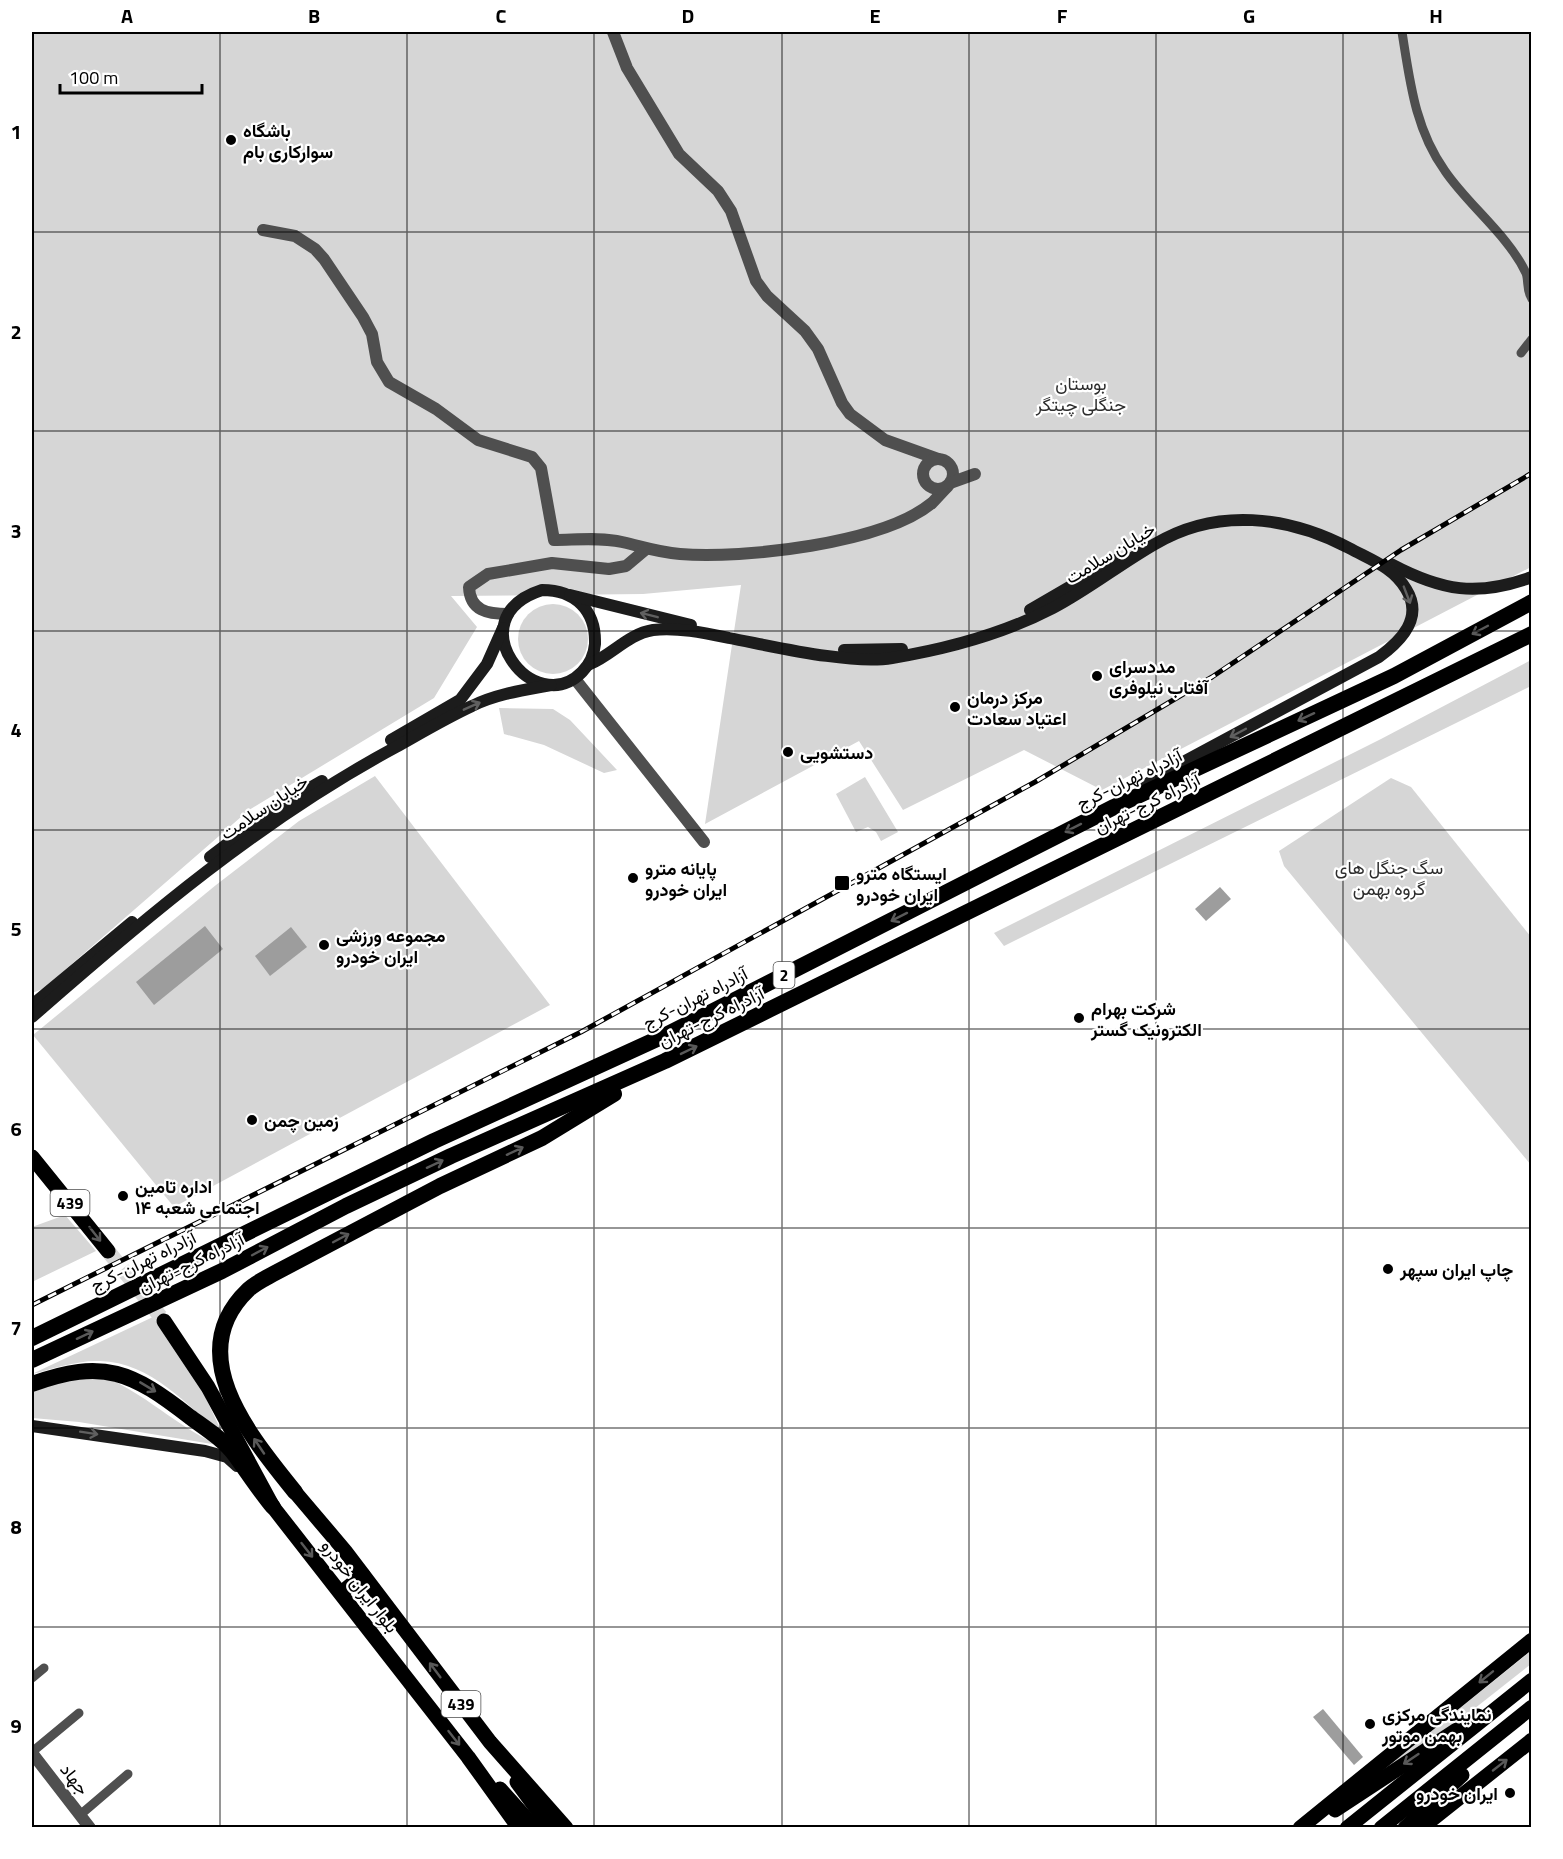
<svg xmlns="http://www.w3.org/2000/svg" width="1563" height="1859" font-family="'Titillium Web',Vazirmatn,sans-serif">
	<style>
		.green { fill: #d6d6d6 }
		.water { fill: #9d9d9d }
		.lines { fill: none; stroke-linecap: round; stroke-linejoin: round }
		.primary-tunnel { stroke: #d9d9d9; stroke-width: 15; stroke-dasharray: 15 8; stroke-linecap: butt }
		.minor { stroke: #4f4f4f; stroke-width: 9 }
		.tertiary { stroke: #4f4f4f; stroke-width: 12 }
		.secondary { stroke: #1c1c1c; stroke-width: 12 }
		.primary { stroke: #000; stroke-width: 15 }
		.trunk { stroke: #000; stroke-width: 15 }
		.motorway { stroke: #000; stroke-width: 16 }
		.rail-casing { stroke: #000; stroke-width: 5 }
		.rail { stroke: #fff; stroke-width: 3; stroke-dasharray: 9; stroke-linecap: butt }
		.oneway { stroke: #606060 }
		.oneway2 { stroke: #595959 }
		.grid { fill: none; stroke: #000; stroke-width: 1.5; stroke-opacity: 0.55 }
		.poi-dot { fill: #000; stroke: #fff; stroke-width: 2 }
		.labels { text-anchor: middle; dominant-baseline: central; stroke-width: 4.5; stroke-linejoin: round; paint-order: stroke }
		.shield { fill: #fff; stroke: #4c4c4c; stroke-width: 1.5 }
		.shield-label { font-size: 16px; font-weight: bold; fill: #000 }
		.poi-label { font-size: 18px; font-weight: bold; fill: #000; stroke: #fff; text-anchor: start }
		.park-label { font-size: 18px; fill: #2d2d2d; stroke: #fff }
		.street-label { font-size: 18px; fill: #000; stroke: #fff }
		.neatline { fill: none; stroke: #000; stroke-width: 2 }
		.grid-label { font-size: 20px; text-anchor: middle; font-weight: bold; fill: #000 }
	</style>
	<rect width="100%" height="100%" fill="#fff"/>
	<g class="green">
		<path d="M32,32H1531V567L1102,790L1024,750L903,810L859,741L705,824L741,585L643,594L451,596L477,627L434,698L249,810L43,989L32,993Z"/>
		<circle cx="553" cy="639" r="35"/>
		<path d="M1531,660V686L1004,946L994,933L1381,739Z"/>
		<path d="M499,708L553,709L570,720L617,770L604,773L544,745L504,734Z"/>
		<path d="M375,776L550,1005L174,1207L33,1035L216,885L299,821Z"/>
		<path d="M865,777L898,832L881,841L876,832L868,827L856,832L836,794Z"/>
		<path d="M1391,778L1411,787L1531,937V1165L1284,866L1279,851Z"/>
		<path d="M65,1215L96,1251L32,1282V1227Z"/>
		<path d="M153,1317L197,1379L224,1437C188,1406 151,1362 100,1361C77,1360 53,1369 32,1374Z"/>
		<path d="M100,1375C144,1392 176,1426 218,1445L79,1422L32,1418V1393L64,1378Z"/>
		<path d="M1531,1651V1664L1432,1742L1351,1796Z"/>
	</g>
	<g class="water">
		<path d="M1220,887L1231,899L1206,921L1195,909Z"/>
		<path d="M205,926L223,949L154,1005L136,982Z"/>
		<path d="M291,927L307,947L270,976L255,956Z"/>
		<path d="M1323,1709L1363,1757L1354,1765L1313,1717Z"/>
	</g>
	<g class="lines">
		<path class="primary-tunnel" d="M108,1251L164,1321"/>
		<g class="minor">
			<path d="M1402,32C1410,82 1415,129 1445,171C1468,205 1508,235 1526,273C1529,281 1526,290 1532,299"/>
			<path d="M1521,353L1532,339"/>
			<path d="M32,1678L44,1668"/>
			<path d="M32,1752L79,1713"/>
			<path d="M80,1815L128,1774"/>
		</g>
		<g class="tertiary">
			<path d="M613,32L627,68L679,154L718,191L731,211L756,281L767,296L805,331L818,349L842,403L850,414L885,440L938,459"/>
			<path d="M263,230L295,236L315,249L324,259L363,317L372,334L377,362L389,382L436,409L478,440L532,457L541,468L554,540C575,540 601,537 622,542C644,547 657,552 680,554C743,559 882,544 932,503C937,498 942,492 948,486"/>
			<circle cx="938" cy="474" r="15"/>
			<path d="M950,483L975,474"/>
			<path d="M508,614C488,614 470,611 469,587L488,574L552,563L609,569L626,566L645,550"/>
			<path d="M575,679L704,842"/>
			<path d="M32,1753L90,1828"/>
		</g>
		<g class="secondary">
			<path d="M1391,564C1442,591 1477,597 1532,577"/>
			<path d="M542,590C575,590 596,610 595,644C594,656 590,664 582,672C534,721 455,618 542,590Z"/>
			<path d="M570,595L691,625"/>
			<path d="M1030,610L1116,560"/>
			<path d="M844,650L902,649"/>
			<path d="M590,664C612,655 628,634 653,630C677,627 705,633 729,638C772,646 851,665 892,658C947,649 1003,634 1053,608C1089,589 1120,564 1155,544C1217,507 1288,516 1349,548C1371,560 1393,567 1406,589C1424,618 1401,641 1379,657L1161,774L1143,787"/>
			<path d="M391,740L460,700L487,664L503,628"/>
			<path d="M210,857L273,809L322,781"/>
			<path d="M32,1005L132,922"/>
			<path d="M32,1017C146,917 262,819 396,747C421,733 446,718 472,706C496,694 524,690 551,685"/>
			<path d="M32,1426L205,1451L227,1457L237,1466"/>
		</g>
		<g class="primary">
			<path d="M32,1157L108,1251"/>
			<path d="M164,1321L208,1387L273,1507L468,1757L519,1828"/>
			<path d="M295,1492L345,1551L490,1742L566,1828"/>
			<path d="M341,1593L363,1575"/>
			<path d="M517,1782L551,1828"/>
			<path d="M500,1789L535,1828"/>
			<path d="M1335,1810L1478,1716"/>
			<path d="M1300,1828L1532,1640"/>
			<path d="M1421,1828L1532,1740"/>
		</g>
		<g class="trunk">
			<path d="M1347,1828L1532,1680"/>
			<path d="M1381,1828L1532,1707"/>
			<path d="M1405,1828L1462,1775"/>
		</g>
		<g class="motorway">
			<path d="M32,1338L434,1141L668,1034L1114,807L1394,676L1532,602"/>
			<path d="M32,1360L222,1271L346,1206L451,1156L665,1061L1532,634"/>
			<path d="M32,1384C104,1358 132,1372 190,1417C205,1428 224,1440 235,1455C248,1473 259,1490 273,1507"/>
			<path d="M295,1492C252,1438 180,1355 248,1290C255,1283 266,1278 275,1273L440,1186L542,1138L614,1094"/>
		</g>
		<g class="rail-casing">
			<path id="rail" d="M32,1305L581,1032L1035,782L1212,677L1401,550L1532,473"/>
		</g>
		<use href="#rail" class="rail"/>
	</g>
	<defs><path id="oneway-shaft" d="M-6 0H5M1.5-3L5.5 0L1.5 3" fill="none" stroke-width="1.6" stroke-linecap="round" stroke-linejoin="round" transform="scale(1.5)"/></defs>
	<g class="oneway">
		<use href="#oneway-shaft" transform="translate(1407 595) rotate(69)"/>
		<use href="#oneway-shaft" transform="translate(649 615) rotate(-166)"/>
		<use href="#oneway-shaft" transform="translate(472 706) rotate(-24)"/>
		<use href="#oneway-shaft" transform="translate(1238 733) rotate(152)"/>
		<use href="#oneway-shaft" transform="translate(89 1433) rotate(9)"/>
	</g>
	<g class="oneway2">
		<use href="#oneway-shaft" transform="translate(1480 630) rotate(152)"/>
		<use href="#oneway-shaft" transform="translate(1306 717) rotate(155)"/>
		<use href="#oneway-shaft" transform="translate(1073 828) rotate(153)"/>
		<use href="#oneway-shaft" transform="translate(899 917) rotate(153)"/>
		<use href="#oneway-shaft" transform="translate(689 1050) rotate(-26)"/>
		<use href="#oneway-shaft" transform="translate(515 1151) rotate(-25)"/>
		<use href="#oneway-shaft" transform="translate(435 1164) rotate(-25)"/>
		<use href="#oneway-shaft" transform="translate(95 1234) rotate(52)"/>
		<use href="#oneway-shaft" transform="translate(341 1238) rotate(-28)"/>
		<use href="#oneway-shaft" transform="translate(260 1251) rotate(-28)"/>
		<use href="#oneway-shaft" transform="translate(85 1335) rotate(-25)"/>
		<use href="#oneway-shaft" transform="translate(148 1387) rotate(31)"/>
		<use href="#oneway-shaft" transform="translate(259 1446) rotate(-124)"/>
		<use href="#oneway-shaft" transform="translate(307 1550) rotate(52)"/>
		<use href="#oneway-shaft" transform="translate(435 1670) rotate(-127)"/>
		<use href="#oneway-shaft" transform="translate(1486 1677) rotate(141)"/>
		<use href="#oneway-shaft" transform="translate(454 1738) rotate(52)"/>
		<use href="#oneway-shaft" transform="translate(1411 1759) rotate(146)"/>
		<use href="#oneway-shaft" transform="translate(1500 1765) rotate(-38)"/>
	</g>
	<path class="grid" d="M220,32V1828M407,32V1828M594,32V1828M782,32V1828M969,32V1828M1156,32V1828M1343,32V1828M32,232H1532M32,431H1532M32,631H1532M32,830H1532M32,1029H1532M32,1228H1532M32,1428H1532M32,1627H1532"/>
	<g class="poi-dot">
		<circle cx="231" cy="140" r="6"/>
		<circle cx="1097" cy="676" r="6"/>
		<circle cx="955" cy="707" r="6"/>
		<circle cx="788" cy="752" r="6"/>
		<circle cx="633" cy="878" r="6"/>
		<rect x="834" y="875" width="16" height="16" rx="3"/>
		<circle cx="324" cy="945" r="6"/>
		<circle cx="1079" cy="1018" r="6"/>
		<circle cx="252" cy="1120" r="6"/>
		<circle cx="123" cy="1196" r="6"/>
		<circle cx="1388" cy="1269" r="6"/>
		<circle cx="1370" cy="1724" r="6"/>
		<circle cx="1510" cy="1793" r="6"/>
	</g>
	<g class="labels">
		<g class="shield">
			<rect x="773.5" y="962" width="21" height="26" rx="4.5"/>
			<rect x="50.5" y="1190" width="39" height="26" rx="4.5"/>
			<rect x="441.5" y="1691" width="39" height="26" rx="4.5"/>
		</g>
		<g class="shield-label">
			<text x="784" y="975">2</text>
			<text x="70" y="1203">439</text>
			<text x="461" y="1704">439</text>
		</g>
		<g class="poi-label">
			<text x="243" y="130">باشگاه<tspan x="243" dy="21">سوارکاری بام</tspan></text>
			<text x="1109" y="666">مددسرای<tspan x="1109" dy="21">آفتاب نیلوفری</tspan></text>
			<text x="967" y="697">مرکز درمان<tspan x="967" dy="21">اعتیاد سعادت</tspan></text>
			<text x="800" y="752">دستشویی</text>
			<text x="645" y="868">پایانه مترو<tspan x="645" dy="21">ایران خودرو</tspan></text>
			<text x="856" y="873">ایستگاه مترو<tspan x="856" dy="21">ایران خودرو</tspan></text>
			<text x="336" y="935">مجموعه ورزشی<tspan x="336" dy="21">ایران خودرو</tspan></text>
			<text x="1091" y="1008">شرکت بهرام<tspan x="1091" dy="21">الکترونیک گستر</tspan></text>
			<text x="264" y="1120">زمین چمن</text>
			<text x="135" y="1186">اداره تامین<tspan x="135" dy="21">اجتماعی شعبه ۱۴</tspan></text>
			<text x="1400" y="1269">چاپ ایران سپهر</text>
			<text x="1382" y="1714">نمایندگی مرکزی<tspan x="1382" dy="21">بهمن موتور</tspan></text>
			<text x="1498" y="1793" text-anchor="end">ایران خودرو</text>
		</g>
		<g class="park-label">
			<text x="1081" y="383">بوستان<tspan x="1081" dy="21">جنگلی چیتگر</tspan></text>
			<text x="1389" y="867">سگ جنگل های<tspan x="1389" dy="21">گروه بهمن</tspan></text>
		</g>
		<g class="street-label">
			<text transform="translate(1110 553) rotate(-31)">خیابان سلامت</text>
			<text transform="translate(1129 779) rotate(-26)">آزادراه تهران-کرج</text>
			<text transform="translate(1147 803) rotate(-26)">آزادراه کرج-تهران</text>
			<text transform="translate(264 807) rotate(-34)">خیابان سلامت</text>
			<text transform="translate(695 998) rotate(-27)">آزادراه تهران-کرج</text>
			<text transform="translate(711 1017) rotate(-26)">آزادراه کرج-تهران</text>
			<text transform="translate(143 1261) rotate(-26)">آزادراه تهران-کرج</text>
			<text transform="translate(191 1263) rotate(-26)">آزادراه کرج-تهران</text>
			<text transform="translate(360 1586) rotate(52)">بلوار ایران خودرو</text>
			<text transform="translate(75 1779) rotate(52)">جهاد</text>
		</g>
	</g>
	<rect width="1563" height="1859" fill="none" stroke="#ffffff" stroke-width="66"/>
	<path d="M60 84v9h142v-9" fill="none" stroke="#000000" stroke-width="3"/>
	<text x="69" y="84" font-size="18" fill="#000000" stroke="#ffffff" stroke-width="4.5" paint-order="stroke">100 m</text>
	<rect x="33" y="33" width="1497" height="1793" class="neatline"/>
	<g class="grid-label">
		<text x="127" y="23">A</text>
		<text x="314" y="23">B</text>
		<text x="501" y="23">C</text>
		<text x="688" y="23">D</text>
		<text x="875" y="23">E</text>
		<text x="1062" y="23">F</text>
		<text x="1249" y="23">G</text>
		<text x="1436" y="23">H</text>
		<text x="16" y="139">1</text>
		<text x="16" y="339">2</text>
		<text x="16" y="538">3</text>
		<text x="16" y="737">4</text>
		<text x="16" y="936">5</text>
		<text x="16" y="1136">6</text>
		<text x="16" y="1335">7</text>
		<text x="16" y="1534">8</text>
		<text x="16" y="1733">9</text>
	</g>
</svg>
